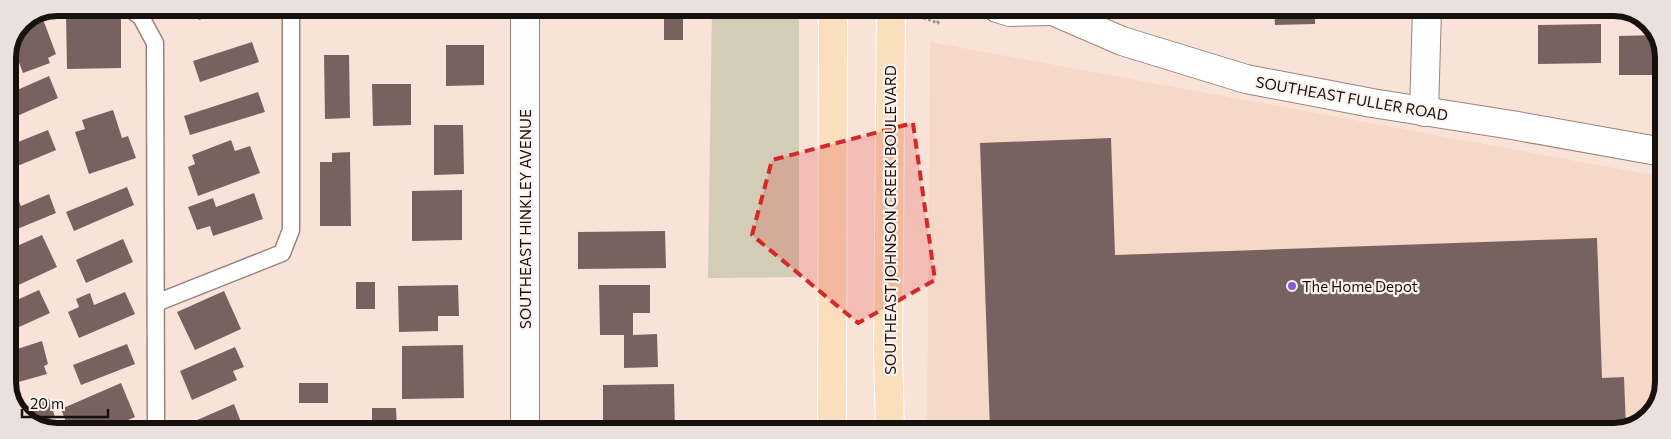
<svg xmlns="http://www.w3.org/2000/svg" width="1671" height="439" font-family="Commissioner,sans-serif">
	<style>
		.built { fill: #f6d8c9 }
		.green { fill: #d3ccb6 }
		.building { fill: #786260 }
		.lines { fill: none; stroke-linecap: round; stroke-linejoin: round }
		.service-casing { stroke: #98847a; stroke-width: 19 }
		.minor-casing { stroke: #98847a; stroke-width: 30 }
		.tertiary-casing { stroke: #98847a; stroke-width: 30 }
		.primary-casing { stroke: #fff; stroke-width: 30 }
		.path { stroke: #9d8d85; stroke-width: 3; stroke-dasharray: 2.5 2.5; stroke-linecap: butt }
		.service { stroke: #fff; stroke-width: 16 }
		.minor { stroke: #fff; stroke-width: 28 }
		.tertiary { stroke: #fff; stroke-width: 28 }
		.primary { stroke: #fbdebc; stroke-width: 28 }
		.marked { fill: #d62828; fill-opacity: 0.2; stroke: #d62828; stroke-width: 4; stroke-dasharray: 10 6; stroke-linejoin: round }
		.poi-dot { fill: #815ed8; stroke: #fcf3ef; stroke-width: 2 }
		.labels { text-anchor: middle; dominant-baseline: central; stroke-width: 4.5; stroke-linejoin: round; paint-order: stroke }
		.street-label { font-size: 15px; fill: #18100d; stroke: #fcf3ef }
		.poi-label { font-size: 15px; fill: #18100d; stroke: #fcf3ef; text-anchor: start }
		.rim { fill: none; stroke: #18100d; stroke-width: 6 }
	</style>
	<rect width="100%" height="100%" fill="#f9e3d8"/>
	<path class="built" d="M930,42L1663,177L1662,395L1644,421L1614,431H927Z"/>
	<path class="green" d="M712,8H799V277L708,278Z"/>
	<g class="building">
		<path d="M194,8H229L199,20Z"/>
		<rect x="664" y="8" width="19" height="32"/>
		<path d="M1274,9H1315V24L1275,25Z"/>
		<path d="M121,12V68L67,69L66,13Z"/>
		<path d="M41,14L56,54L48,58L50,63L23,73L18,60L8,65V57L22,22Z"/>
		<path d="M1601,24V63L1538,64V25Z"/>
		<path d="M1656,35L1663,53V75H1619V36Z"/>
		<path d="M252,42L259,62L200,82L193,61Z"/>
		<path d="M446,45H484V85L446,86Z"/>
		<path d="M324,55H349L350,118L325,119Z"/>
		<path d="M49,76L58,98L8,120V94Z"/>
		<path d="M372,84H411V125L373,126Z"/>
		<path d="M258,92L265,112L190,135L184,116Z"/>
		<path d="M113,110L122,138L128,136L136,158L89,174L75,132L85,129L82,120Z"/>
		<path d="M434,125H463L464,174L434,175Z"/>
		<path d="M48,130L56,150L8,170V146Z"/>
		<path d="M1111,138L1115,255L1597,238L1602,378L1624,377L1626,428L1614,431H990L980,143Z"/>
		<path d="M231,140L235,151L250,146L260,173L198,196L188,167L195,164L192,155Z"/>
		<path d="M350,152L351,226H320V162H332V153Z"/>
		<path d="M127,187L134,205L74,231L66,212Z"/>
		<path d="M462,190V240L412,241V191Z"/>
		<path d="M15,192L21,206L49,194L56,213L10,232L8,226V195Z"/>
		<path d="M254,193L263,219L213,236L210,226L197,230L188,207L213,198L216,207Z"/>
		<path d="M665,231L666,268L578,269V232Z"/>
		<path d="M42,235L57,267L10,289L8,283V250Z"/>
		<path d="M123,239L133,262L86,283L76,260Z"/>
		<rect x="356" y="282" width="19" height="27"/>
		<path d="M458,285L459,316H438V331L399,332L398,286Z"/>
		<path d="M599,285H650V313H633V335L657,334L658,367L624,368V335H600Z"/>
		<path d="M39,290L50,313L8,332V304Z"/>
		<path d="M224,291L241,329L195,350L177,312Z"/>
		<path d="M125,292L135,314L79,338L68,312L79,307L76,299L90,293L94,305Z"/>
		<path d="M42,341L48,364L44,366L47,374L8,385V352Z"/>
		<path d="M127,344L135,364L81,385L73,365Z"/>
		<path d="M463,345L464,398L402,399V346Z"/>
		<path d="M235,347L244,367L233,371L237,380L192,400L180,371Z"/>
		<path d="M121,383L135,417L104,430H69L61,409Z"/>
		<rect x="299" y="383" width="29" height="20"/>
		<path d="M674,384L675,431L615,430L616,420H603V385Z"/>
		<path d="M49,399L55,417L34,424L20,414L17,410Z"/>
		<path d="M234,404L241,422L223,430H182L181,427Z"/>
		<path d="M372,408H396L397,430H372Z"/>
	</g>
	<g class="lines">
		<g class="service-casing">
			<g id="service">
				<path d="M129,8L141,17L155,43L156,430"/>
				<path d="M156,303L282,253L291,230V8"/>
			</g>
		</g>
		<g class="minor-casing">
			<g id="minor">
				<path d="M1424,112L1427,9"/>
				<path d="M525,430V8"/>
			</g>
		</g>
		<g class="tertiary-casing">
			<g id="tertiary">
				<path d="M997,8L1010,12L1050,11"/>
				<path d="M1048,9L1122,41L1246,79L1372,103L1512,125L1663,152"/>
			</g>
		</g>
		<g class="primary-casing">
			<g id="primary">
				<path d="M832,431L833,8"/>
				<path d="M890,431L888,351L891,8"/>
			</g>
		</g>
		<path class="path" d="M919,16L938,23L937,8"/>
		<use href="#service" class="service"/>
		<use href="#minor" class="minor"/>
		<use href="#tertiary" class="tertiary"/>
		<use href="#primary" class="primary"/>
	</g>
	<path class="marked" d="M913,123L935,280L858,323L752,235L772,160Z"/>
	<circle class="poi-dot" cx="1292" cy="286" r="5"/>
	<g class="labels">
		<g class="street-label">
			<text transform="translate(1352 98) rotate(10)">SOUTHEAST FULLER ROAD</text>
			<text transform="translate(525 219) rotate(-90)">SOUTHEAST HINKLEY AVENUE</text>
			<text transform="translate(890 220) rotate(-90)">SOUTHEAST JOHNSON CREEK BOULEVARD</text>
		</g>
		<g class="poi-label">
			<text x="1302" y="286">The Home Depot</text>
		</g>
	</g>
	<path d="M0 0H1671V439H0ZM57 16H1614A41 41 0 0 1 1655 57V382A41 41 0 0 1 1614 423H57A41 41 0 0 1 16 382V57A41 41 0 0 1 57 16Z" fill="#eae1dd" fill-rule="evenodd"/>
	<path class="rim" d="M57 16H1614A41 41 0 0 1 1655 57V382A41 41 0 0 1 1614 423H57A41 41 0 0 1 16 382V57A41 41 0 0 1 57 16Z"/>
	<path d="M22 409v8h86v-8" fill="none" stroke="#18100d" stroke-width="2.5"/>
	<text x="30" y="409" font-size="15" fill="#18100d" stroke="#fcf3ef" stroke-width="4" paint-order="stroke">20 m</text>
</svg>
